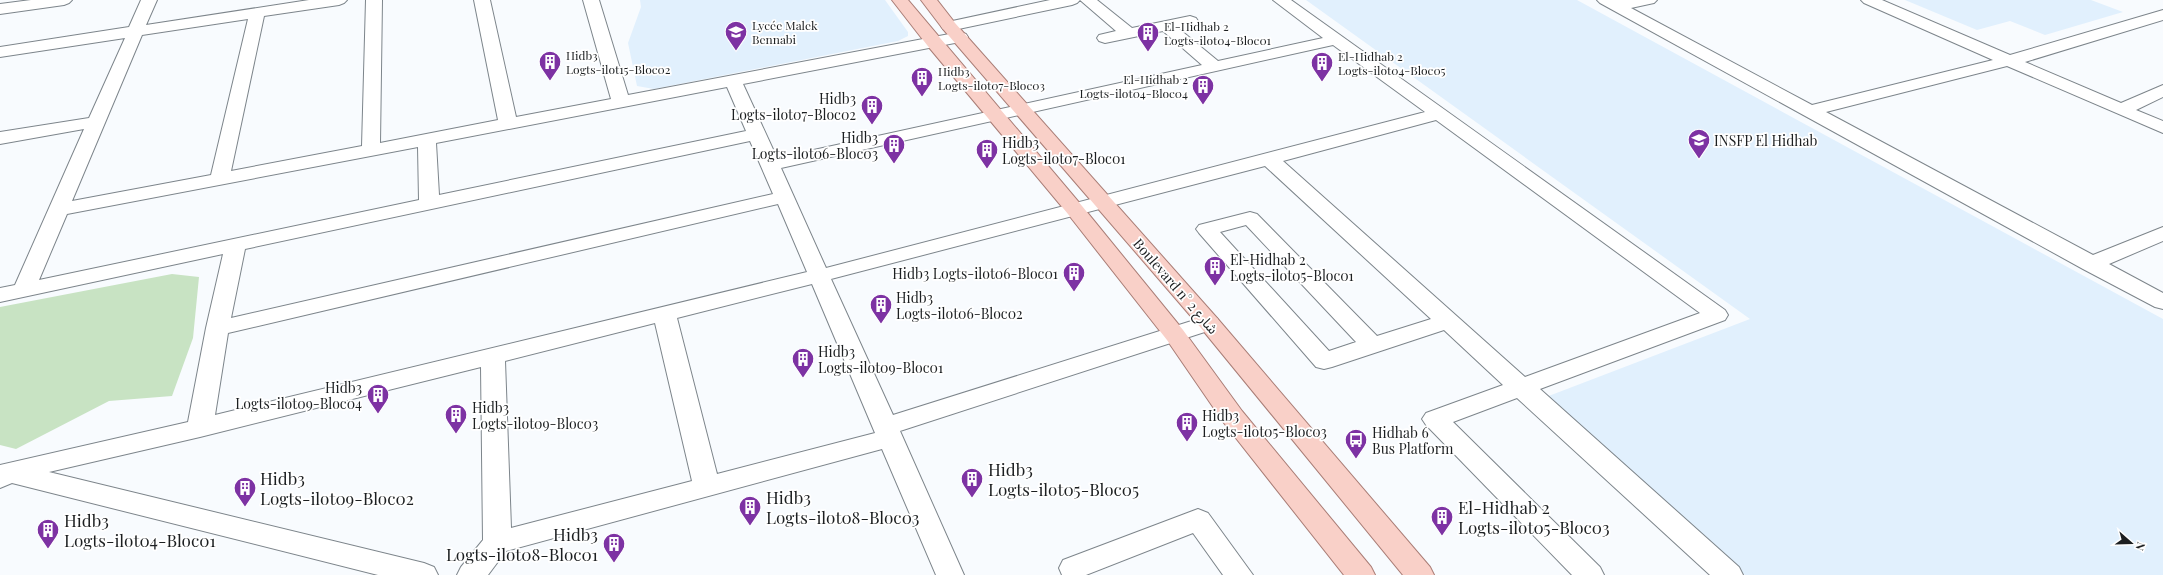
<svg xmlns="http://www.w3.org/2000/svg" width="2163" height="575" font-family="'Playfair Display','Noto Sans Arabic',serif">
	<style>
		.built { fill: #e1f0fd }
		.green { fill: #c8e3c3 }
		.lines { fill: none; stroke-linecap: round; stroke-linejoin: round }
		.minor-casing { stroke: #7d858b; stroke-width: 2 }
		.major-casing { stroke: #a97d76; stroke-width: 2 }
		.minor { fill: #fff; fill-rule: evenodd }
		.major { fill: #f9d0c8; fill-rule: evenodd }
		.labels { text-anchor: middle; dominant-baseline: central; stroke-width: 3.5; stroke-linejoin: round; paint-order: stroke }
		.far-poi-label { font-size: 12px; fill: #1c1f21; stroke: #fff; text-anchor: start }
		.poi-label { font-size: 14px; fill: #1c1f21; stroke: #fff; text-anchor: start }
		.street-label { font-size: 14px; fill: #1c1f21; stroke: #fff }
		.near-poi-label { font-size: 17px; fill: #1c1f21; stroke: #fff; text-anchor: start }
	</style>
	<rect width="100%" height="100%" fill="#f8fbfe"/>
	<g class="built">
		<path d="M640,0H885L908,32V36L898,41L654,89L637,86L628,43L641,7Z"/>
		<path d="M1306,0H1577L2163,319V575H1745L1546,397L1750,319Z"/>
		<path d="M1905,0H2091L2123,12L2045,35L2010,21L1977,30Z"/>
	</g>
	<path class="green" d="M172,274L199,277L193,338L172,396L109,401L16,449L0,445V307Z"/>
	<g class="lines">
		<g class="minor-casing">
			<g id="minor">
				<path d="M31,0H72L69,3L64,5L0,14V4Z"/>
				<path d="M141,0H157L146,25L309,0H347L344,3L339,5L264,16L231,171L362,146L366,0H382L380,143L498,120L474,0H490L516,117L611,99L583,0H599L628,95L960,32L966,34L968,37L966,40L960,42L743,84L777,158L1202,65L1163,31L1105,43L1099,41L1097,38L1099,35L1116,31L1080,0L1077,3L1072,5L949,31L943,29L941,26L943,23L1050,0H1097L1132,28L1190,16L1196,18L1198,21L1196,24L1178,28L1218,61L1323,38L1273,0H1291L1725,310L1728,315L1725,320L1540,389L1739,567L1743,575H1710L1517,398L1453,422L1600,567L1604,575H1572L1426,425L1422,419L1426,413L1503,385L1444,330L1332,367L1324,369L1316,367L1199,233L1196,229L1199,225L1250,212L1257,214L1377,336L1431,319L1265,166L831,279L893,415L1201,318L1209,316L1217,318L1220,323L1217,328L900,431L964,575H936L882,449L506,551L488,575H457L461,567L483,540L481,367L200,437L49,472L424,563L434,567L438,575H378L12,483L0,488V465L188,422L206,328L223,254L0,302V288L15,285L84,129L0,144V132L89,118L125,38L0,57V47L129,27ZM248,19L211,175L72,201L142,35ZM1333,45L1425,112L826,268L781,168ZM727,87L746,131L439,195L436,143ZM1436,120L1700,313L1525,377L1283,161ZM750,141L773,194L231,318L245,249ZM418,147L419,200L39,280L67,214ZM778,204L807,272L215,415L228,333ZM1246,225L1356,342L1329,351L1220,232ZM812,284L875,433L717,474L677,318ZM655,323L692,481L511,528L505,361Z"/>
				<path d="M1597,0H1657L1654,3L1631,8L1812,105L1993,60L1864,3L1861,0H1882L2010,55L2163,10V20L2025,62L2121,103L2163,85V97L2136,110L2163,121V133L2007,66L1826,112L2093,255L2163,227V241L2109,264L2163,293V309L2155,307L2083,269L1600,3Z"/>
				<path d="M1198,509L1208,513L1253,575H1223L1193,533L1086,575H1062L1059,568L1063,560Z"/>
			</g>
		</g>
		<g class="major-casing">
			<g id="major">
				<path d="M892,0H908L1082,206L1183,330L1242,411L1371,567L1375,575H1344L1224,423L1167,340L1068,214L927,45Z"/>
				<path d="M921,0H937L955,23L1217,318L1430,567L1434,575H1403L1201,328L943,29Z"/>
			</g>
		</g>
		<use href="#minor" class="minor"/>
		<use href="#major" class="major"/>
	</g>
	<defs>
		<g id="school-pin" transform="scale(1.15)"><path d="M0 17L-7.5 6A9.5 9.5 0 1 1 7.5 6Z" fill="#7d32a3" stroke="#fff"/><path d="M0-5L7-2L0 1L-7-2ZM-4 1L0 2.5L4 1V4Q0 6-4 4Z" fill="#fff"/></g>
		<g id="building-pin" transform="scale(1.15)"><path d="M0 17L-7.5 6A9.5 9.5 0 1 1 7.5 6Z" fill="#7d32a3" stroke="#fff"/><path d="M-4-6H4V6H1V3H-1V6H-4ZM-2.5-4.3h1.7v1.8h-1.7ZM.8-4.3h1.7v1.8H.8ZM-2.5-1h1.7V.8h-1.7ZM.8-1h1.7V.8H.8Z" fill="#fff"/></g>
		<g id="university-pin" transform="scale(1.15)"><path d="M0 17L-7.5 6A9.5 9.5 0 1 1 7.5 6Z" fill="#7d32a3" stroke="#fff"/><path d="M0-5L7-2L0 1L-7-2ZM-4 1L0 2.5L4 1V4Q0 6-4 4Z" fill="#fff"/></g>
		<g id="bus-pin" transform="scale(1.15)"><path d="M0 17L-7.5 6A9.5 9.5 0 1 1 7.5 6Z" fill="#7d32a3" stroke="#fff"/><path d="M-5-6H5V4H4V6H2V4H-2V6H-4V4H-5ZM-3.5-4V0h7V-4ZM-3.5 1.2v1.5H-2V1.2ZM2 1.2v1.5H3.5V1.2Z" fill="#fff"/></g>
	</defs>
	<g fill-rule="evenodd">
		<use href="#school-pin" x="736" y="32"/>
		<use href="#building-pin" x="1148" y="33"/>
		<use href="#building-pin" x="550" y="62"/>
		<use href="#building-pin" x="1322" y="63"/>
		<use href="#building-pin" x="922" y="78"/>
		<use href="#building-pin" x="1203" y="86"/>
		<use href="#building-pin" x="872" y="106"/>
		<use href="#university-pin" x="1699" y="140"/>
		<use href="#building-pin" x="894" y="145"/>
		<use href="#building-pin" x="987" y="150"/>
		<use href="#building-pin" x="1215" y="267"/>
		<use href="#building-pin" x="1074" y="273"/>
		<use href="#building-pin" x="881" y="305"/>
		<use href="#building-pin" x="803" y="359"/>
		<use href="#building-pin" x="378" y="395"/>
		<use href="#building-pin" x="456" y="415"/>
		<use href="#building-pin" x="1187" y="423"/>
		<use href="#bus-pin" x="1356" y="440"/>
		<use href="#building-pin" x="972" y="479"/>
		<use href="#building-pin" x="245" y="488"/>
		<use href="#building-pin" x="750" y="507"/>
		<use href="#building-pin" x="1442" y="517"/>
		<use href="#building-pin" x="48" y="530"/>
		<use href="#building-pin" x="614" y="544"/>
	</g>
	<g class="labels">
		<g class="far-poi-label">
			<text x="752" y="25">Lycée Malek<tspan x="752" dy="14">Bennabi</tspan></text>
			<text x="1164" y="26">El-Hidhab 2<tspan x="1164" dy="14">Logts-ilot04-Bloc01</tspan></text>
			<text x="566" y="55">Hidb3<tspan x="566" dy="14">Logts-ilot15-Bloc02</tspan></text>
			<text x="1338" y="56">El-Hidhab 2<tspan x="1338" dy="14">Logts-ilot04-Bloc05</tspan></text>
			<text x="938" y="71">Hidb3<tspan x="938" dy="14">Logts-ilot07-Bloc03</tspan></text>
			<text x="1188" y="79" text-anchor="end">El-Hidhab 2<tspan x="1188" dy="14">Logts-ilot04-Bloc04</tspan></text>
		</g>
		<g class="poi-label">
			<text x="856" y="98" text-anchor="end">Hidb3<tspan x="856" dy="16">Logts-ilot07-Bloc02</tspan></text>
			<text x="878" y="137" text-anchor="end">Hidb3<tspan x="878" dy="16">Logts-ilot06-Bloc03</tspan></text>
			<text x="1714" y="140">INSFP El Hidhab</text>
			<text x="1002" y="142">Hidb3<tspan x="1002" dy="16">Logts-ilot07-Bloc01</tspan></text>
			<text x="1230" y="259">El-Hidhab 2<tspan x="1230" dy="16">Logts-ilot05-Bloc01</tspan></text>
			<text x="1058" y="273" text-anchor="end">Hidb3 Logts-ilot06-Bloc01</text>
			<text x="896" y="297">Hidb3<tspan x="896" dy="16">Logts-ilot06-Bloc02</tspan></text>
			<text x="818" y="351">Hidb3<tspan x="818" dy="16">Logts-ilot09-Bloc01</tspan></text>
			<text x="362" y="387" text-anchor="end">Hidb3<tspan x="362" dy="16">Logts-ilot09-Bloc04</tspan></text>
			<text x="472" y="407">Hidb3<tspan x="472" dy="16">Logts-ilot09-Bloc03</tspan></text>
			<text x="1202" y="415">Hidb3<tspan x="1202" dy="16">Logts-ilot05-Bloc03</tspan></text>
			<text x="1372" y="432">Hidhab 6<tspan x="1372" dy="16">Bus Platform</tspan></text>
		</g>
		<g class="street-label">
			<text transform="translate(1176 286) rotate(49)">Boulevard n° شارع 2</text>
		</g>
		<g class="near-poi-label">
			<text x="988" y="469">Hidb3<tspan x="988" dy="20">Logts-ilot05-Bloc05</tspan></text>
			<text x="260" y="478">Hidb3<tspan x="260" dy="20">Logts-ilot09-Bloc02</tspan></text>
			<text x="766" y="497">Hidb3<tspan x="766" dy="20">Logts-ilot08-Bloc03</tspan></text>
			<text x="1458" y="507">El-Hidhab 2<tspan x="1458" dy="20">Logts-ilot05-Bloc03</tspan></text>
			<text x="64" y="520">Hidb3<tspan x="64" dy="20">Logts-ilot04-Bloc01</tspan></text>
			<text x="598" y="534" text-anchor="end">Hidb3<tspan x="598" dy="20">Logts-ilot08-Bloc01</tspan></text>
		</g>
	</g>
	<g transform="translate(2131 543) rotate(110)" stroke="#ffffff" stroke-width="3" paint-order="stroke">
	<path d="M0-3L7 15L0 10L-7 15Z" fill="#1c1f21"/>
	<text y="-6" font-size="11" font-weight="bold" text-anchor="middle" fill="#1c1f21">N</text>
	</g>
</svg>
